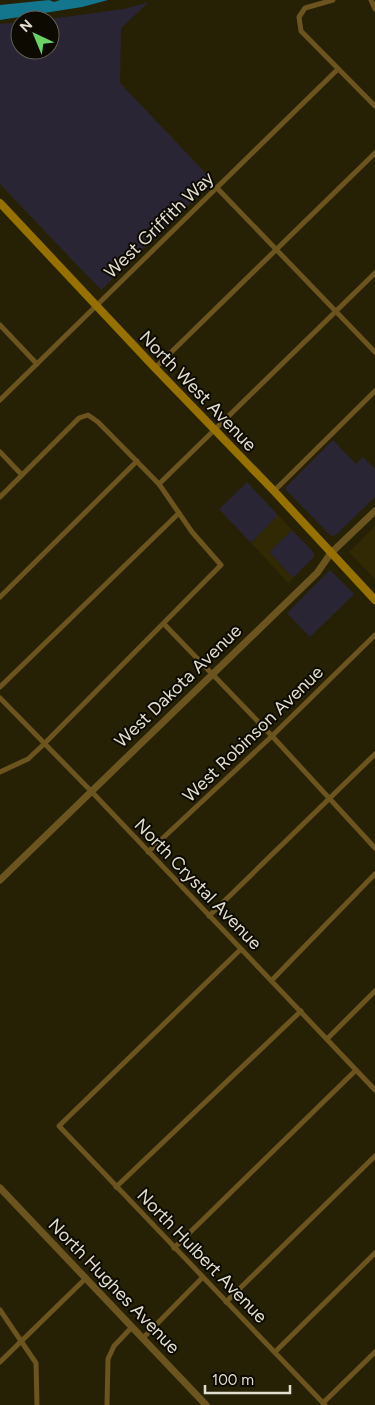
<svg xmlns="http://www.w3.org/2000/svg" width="375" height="1405" font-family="Figtree,sans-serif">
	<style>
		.commercial { fill: #292535 }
		.built { fill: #302904 }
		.water { fill: #13768c }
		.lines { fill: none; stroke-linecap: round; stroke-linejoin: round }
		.minor { stroke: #6b541e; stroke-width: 5 }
		.tertiary { stroke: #6b541e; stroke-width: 7 }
		.secondary { stroke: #967100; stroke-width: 8 }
		.labels { text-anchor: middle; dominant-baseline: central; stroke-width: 4; stroke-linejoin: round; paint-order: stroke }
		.street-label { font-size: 18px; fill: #e1dece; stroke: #0d0a02 }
	</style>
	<rect width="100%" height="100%" fill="#262105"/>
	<g class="commercial">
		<path d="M149,2L121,28L120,83L213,181L101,290L0,184V24L20,22V50H50V20H42L124,9Z"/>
		<path d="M333,440L356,464L363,457L375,469V497L336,535L331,536L286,490V487Z"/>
		<path d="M247,482L278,515L251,543L219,509Z"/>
		<path d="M292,530L314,553V557L293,578L269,552Z"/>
		<path d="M330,570L354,594L310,637L287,613Z"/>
	</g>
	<g class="built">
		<path d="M278,515L292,530L269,552L293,578L288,583L251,543Z"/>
		<path d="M375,526V579L349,552Z"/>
	</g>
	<path class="water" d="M49,0L54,2L60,0H108L82,7L0,20V5Z"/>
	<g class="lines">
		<g class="minor">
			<path d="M333,0L305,8L299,17L301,31L375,106"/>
			<path d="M371,0L375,9"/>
			<path d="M217,188L375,352"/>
			<path d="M0,325L37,364"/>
			<path d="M155,368L375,153"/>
			<path d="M0,400L338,69"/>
			<path d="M0,452L22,475"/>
			<path d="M159,484L375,273"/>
			<path d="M274,491L375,391"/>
			<path d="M0,497L79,418L88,415L98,422L159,484L192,532L221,565L44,744L28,759L0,772"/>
			<path d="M0,597L137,461"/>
			<path d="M164,624L272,736L375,848"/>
			<path d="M0,687L179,513"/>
			<path d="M0,698L91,791L375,1090"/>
			<path d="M148,852L272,736L375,635"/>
			<path d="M209,916L375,754"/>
			<path d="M241,949L59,1126L325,1405"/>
			<path d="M272,980L375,874"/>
			<path d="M327,1039L375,991"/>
			<path d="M116,1187L301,1011"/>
			<path d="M174,1248L356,1070"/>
			<path d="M226,1302L375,1156"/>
			<path d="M0,1310L36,1363L37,1405"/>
			<path d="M143,1338L202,1278"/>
			<path d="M275,1352L375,1253"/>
			<path d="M0,1362L85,1279"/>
			<path d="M323,1403L375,1352"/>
			<path d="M107,1405L108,1359L114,1346L132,1327"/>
		</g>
		<g class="tertiary">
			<path d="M0,880L317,573L331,553L375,511"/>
			<path d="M0,1188L206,1405"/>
		</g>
		<path class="secondary" d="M0,203L155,368L274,491L375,600"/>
	</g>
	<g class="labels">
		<g class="street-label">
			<text transform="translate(159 225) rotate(-44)">West Griffith Way</text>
			<text transform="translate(198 391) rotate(46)">North West Avenue</text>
			<text transform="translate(178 686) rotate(-44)">West Dakota Avenue</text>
			<text transform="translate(253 734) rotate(-44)">West Robinson Avenue</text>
			<text transform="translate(198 884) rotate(46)">North Crystal Avenue</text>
			<text transform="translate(202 1256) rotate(46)">North Hulbert Avenue</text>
			<text transform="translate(114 1286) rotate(46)">North Hughes Avenue</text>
		</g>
	</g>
	<g transform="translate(35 35) rotate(316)"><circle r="24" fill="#0d0a02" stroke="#625f54"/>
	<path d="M0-4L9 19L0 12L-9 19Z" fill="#6ad363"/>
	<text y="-8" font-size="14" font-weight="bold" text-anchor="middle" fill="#e1dece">N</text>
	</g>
	<path d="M205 1385v8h85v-8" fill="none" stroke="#e1dece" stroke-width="2.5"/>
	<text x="212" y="1385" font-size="15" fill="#e1dece" stroke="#0d0a02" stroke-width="4" paint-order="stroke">100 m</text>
</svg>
